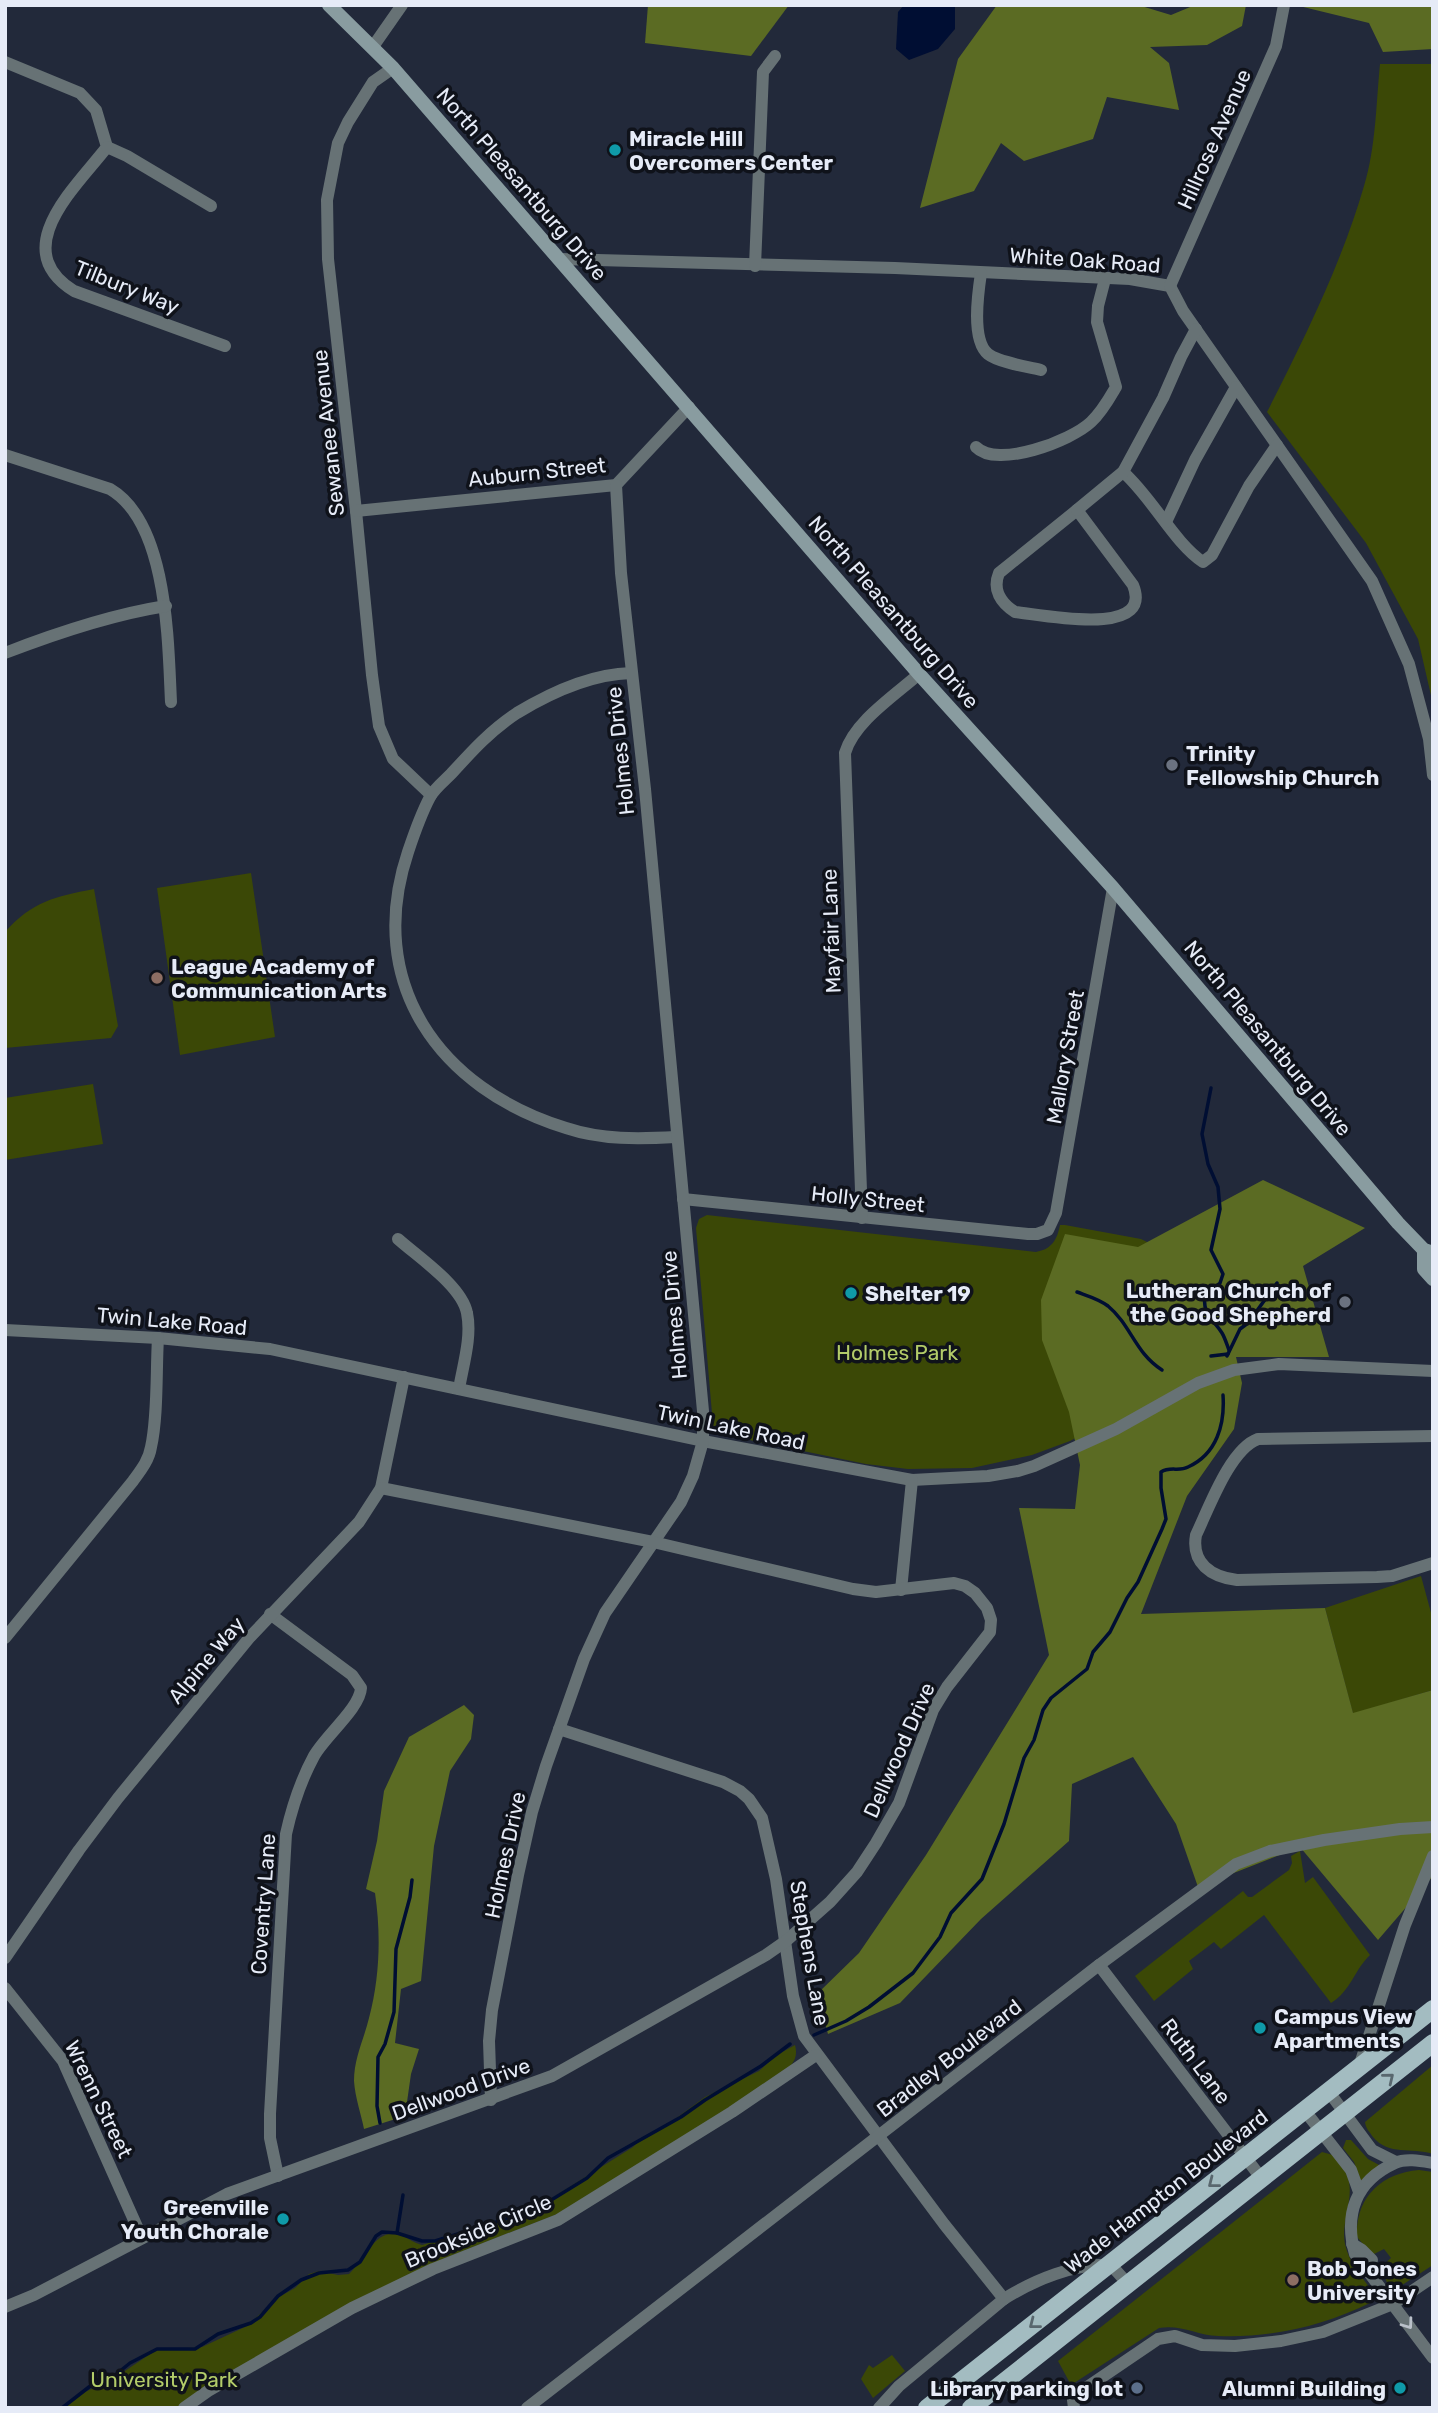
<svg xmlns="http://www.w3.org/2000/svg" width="1438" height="2413" font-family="Rubik,sans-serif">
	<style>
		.green { fill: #3b4806 }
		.forest { fill: #5b6b23 }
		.water { fill: #000e33 }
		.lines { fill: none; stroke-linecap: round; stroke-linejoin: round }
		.stream { stroke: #000e33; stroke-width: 3.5 }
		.street { stroke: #677275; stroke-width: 12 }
		.secondary { stroke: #899ca0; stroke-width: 14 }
		.primary { stroke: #a3bcc1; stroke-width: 18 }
		.oneway { stroke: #59676e }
		.oneway2 { stroke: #bac1ca }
		.culture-dot { fill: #0f9aa8; stroke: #0f121a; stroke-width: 2.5 }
		.worship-dot { fill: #6b7280; stroke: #0f121a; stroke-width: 2.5 }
		.education-dot { fill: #8d6e63; stroke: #0f121a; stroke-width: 2.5 }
		.service-dot { fill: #5c6f8a; stroke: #0f121a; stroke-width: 2.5 }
		.labels { text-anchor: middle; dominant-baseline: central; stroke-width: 7; stroke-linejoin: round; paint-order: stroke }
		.poi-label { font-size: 21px; font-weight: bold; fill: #e6ebf7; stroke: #0f121a; text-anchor: start }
		.street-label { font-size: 21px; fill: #e6ebf7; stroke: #0f121a }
		.park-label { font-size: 21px; fill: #b3cc69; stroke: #0f121a }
	</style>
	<rect width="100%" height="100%" fill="#22293a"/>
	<g class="green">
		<path d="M1380,64H1433V704L1418,639L1366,543L1267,412C1304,339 1341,265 1364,186C1376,147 1376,104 1380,64Z"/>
		<path d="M251,873L275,1037L180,1055L157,888Z"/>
		<path d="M94,889L118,1026L111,1038L5,1048V932C33,901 54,897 94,889Z"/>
		<path d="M93,1084L103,1144L5,1160V1098Z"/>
		<path d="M707,1215L1036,1252C1052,1249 1057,1240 1060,1225H1065L1141,1239L1195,1266L1105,1422L1070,1441L1032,1455L972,1468L908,1469L866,1464L721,1434L715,1431L713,1425L696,1228L699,1219Z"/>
		<path d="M1421,1576L1433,1620V1690L1353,1714L1325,1608Z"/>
		<path d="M1300,1851L1305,1883L1313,1877L1370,1955C1355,1969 1350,1992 1331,2003L1264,1915L1221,1949L1214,1942L1189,1961L1193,1969L1154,2001L1135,1976L1243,1891L1248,1897H1252L1289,1870L1292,1863L1291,1856Z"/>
		<path d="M795,2045C799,2059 791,2066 781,2075L565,2211L448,2257L204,2388L176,2408H63L85,2392L116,2377L156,2350L202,2347L247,2326L277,2298L295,2288L309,2274L319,2271L338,2275L349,2274C364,2260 376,2226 401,2235C408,2238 414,2243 422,2245L528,2213L633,2147L641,2139L675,2119L705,2097L759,2071L777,2055Z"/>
		<path d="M1433,2065V2154C1411,2147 1389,2156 1373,2137C1369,2131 1366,2129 1365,2122Z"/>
		<path d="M1346,2140H1351L1368,2159L1381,2166L1361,2181L1354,2162L1343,2148Z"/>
		<path d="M1322,2152L1333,2155C1337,2161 1343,2167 1346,2173C1357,2195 1340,2221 1345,2244C1349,2263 1362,2277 1373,2292L1368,2299L1370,2303C1323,2326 1271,2338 1218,2336C1197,2335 1180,2324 1159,2328L1071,2385L1058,2361Z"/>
		<path d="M1419,2170L1433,2172V2265L1396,2289L1392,2290C1385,2285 1386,2273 1381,2267L1391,2258L1384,2249L1372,2255L1357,2237C1355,2197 1382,2173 1419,2170Z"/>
		<path d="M892,2355L905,2371L873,2398L861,2379L869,2365L873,2368Z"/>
	</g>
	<g class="forest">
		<path d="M648,5H789L751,56L645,43Z"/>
		<path d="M997,5H1138L1171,15L1195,5H1246L1242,26L1207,45L1150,47L1169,63L1179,110L1107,97L1093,139L1024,161L1001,143L974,191L920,208L958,59Z"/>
		<path d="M1295,5H1433V49L1383,52L1369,23Z"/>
		<path d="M1263,1180L1365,1228L1303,1266L1329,1357H1236L1242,1383L1234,1429L1187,1496L1141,1614L1325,1608L1353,1713L1433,1690V1876L1378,1940L1300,1847L1198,1887L1176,1824L1133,1757L1072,1784L1069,1841L981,1919L900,2003L828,2034L817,1994L859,1953L926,1855L1049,1655L1019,1508L1075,1509L1080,1465L1069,1412L1042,1340L1041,1300L1065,1234L1138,1247Z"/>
		<path d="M464,1705L474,1715L471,1739L450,1771L434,1846L421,1981L401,1989L395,2043L419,2049L411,2074L405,2116L364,2129C361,2114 355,2097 354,2081C354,2058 364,2039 369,2018C380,1977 381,1934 375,1893L366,1889L377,1841L384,1791L409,1737Z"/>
	</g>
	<path class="water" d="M904,5H955V29L938,49L909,60L896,49L898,12Z"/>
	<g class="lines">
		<g class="stream">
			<path d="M1211,1088L1202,1134L1208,1164L1218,1187L1220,1209L1211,1250L1223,1274L1220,1283L1205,1295C1202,1314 1213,1319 1222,1333C1225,1338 1227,1345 1229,1350"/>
			<path d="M1077,1292C1088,1296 1099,1299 1108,1306C1131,1325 1135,1353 1162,1370"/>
			<path d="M1211,1356L1228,1354"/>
			<path d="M1227,1356L1240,1329L1248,1323L1277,1283"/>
			<path d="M814,2035L846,2021L869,2007L913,1973L940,1937L951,1913L982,1879L1004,1824L1024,1758L1034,1740L1043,1710L1051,1698L1087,1669L1093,1652L1110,1632L1127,1598L1138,1582L1162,1529L1166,1519L1161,1488V1472C1170,1466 1179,1472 1188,1467C1217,1454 1225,1424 1223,1395"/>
			<path d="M380,2123L377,2106L378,2057L385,2044L394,2012L396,1949L410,1897L412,1880"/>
			<path d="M397,2233L403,2195"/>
			<path d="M62,2408L98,2380L114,2376L130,2363L157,2349H195L218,2334L251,2323L260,2317L278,2296L301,2280L319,2273L348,2270L360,2262L376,2236L382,2232L397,2233L422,2241H435L535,2210L587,2178L608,2158L681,2117L705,2100L761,2066L790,2044"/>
		</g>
		<g class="street">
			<path d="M372,48L402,5"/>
			<path d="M5,62L80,93L96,110L107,147C75,188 7,249 74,291L225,346"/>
			<path d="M393,68L373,82L348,122L338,143L327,200L328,259L356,511L372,675L379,726L393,759L431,795"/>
			<path d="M107,147L127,156L211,206"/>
			<path d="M560,259L895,268L1130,279L1170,286L1183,311L1372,581L1409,664L1429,739L1433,775"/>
			<path d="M755,266L763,72L775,56"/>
			<path d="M981,273C978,293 971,340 988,354C998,362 1028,367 1041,370"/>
			<path d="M1170,286L1276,46L1284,5"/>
			<path d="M976,447C997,469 1071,441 1091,422C1102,412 1109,399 1116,387L1097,322L1098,306L1105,279"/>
			<path d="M5,455L110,489C168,523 168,642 171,702"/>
			<path d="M1123,472C1151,496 1175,544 1203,562L1212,555L1249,486L1277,445"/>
			<path d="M1077,510L1133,585C1155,639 1039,614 1015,612C1001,603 992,590 999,573Z"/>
			<path d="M1077,510L1123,472L1163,398L1181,357L1196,329"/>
			<path d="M356,511L616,485L689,407"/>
			<path d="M1166,522L1195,460L1236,387"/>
			<path d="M5,653C54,634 115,614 166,606"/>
			<path d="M631,673C592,674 550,693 517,713C491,730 472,751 451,774C444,781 434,789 430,797C421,814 414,834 408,852C364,983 439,1089 566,1128C602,1140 639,1139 676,1137"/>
			<path d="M683,1199L1028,1234H1037L1048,1230L1056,1213L1113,888"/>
			<path d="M862,1218L845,753C854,722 894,696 919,674"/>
			<path d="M398,1239C418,1257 462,1286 467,1313C472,1337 463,1365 459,1389"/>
			<path d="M5,1330L158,1338L270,1349L703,1441L912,1480L988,1476L1018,1471L1034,1466L1116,1429L1198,1383L1234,1370L1279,1364L1433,1371"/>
			<path d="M1433,1436L1258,1439C1230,1449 1209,1508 1196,1535C1191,1563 1211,1577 1237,1580L1377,1577L1392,1576L1433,1563"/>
			<path d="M901,1590L912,1480"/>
			<path d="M270,1614L352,1675L361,1688C360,1708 325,1736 314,1756C301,1780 292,1807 286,1834L270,2114V2138L278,2176"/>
			<path d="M5,1638L133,1481C141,1470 149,1460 151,1447C158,1416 156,1370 158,1338"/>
			<path d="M559,1729L723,1782L740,1791L749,1799L762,1818L776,1879L793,1996L804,2036L944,2224L1004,2299"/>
			<path d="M5,1958L79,1850L118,1798L250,1637L359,1522L381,1488L404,1377"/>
			<path d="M1099,1965L1262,2179"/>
			<path d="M5,1988L63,2061L142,2238"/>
			<path d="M1359,2067L1405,1925L1433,1856"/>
			<path d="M1329,2092L1372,2150L1396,2162"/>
			<path d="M491,2100L489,2041L492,2010L518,1875L532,1812L546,1766L584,1659L605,1613L681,1502L693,1476L703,1441V1411L645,789L621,573L616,485"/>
			<path d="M1305,2111L1351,2170L1359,2192"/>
			<path d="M1433,2163C1421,2161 1406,2158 1395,2163C1355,2181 1344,2215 1355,2254L1433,2358"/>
			<path d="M1352,2244L1362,2250L1372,2260"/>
			<path d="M5,2307L34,2295L227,2194L552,2076L766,1955L786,1941L830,1902L857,1872L876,1843L899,1803L933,1710L947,1687L990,1632L991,1620L987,1608L975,1593L965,1586L954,1583L876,1592L853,1589L653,1542L381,1488"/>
			<path d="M184,2408L208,2391L352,2308L433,2269L558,2220L732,2112L816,2055"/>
			<path d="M527,2408L1099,1965L1236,1864L1270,1851L1324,1840L1400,1829L1433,1827"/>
			<path d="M879,2408L899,2386L1004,2299C1034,2280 1075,2263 1111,2265L1129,2285"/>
			<path d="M1074,2408L1073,2400L1077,2394L1158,2339L1175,2336L1202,2345L1235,2346L1281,2341L1323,2332L1393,2304L1433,2277"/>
		</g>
		<g class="secondary">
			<path d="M329,5L393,68L919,674L1113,888L1398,1223L1424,1250L1433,1253"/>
			<path d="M1424,1250V1269L1433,1279"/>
		</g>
		<g class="primary">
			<path d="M927,2408L1433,2009"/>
			<path d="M971,2408L1433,2043"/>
		</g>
	</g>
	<defs><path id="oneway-chevron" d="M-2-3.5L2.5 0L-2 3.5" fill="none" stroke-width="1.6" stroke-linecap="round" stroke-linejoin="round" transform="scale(1.75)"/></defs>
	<g class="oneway">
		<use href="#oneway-chevron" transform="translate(1389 2078) rotate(-39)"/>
		<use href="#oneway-chevron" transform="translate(1213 2183) rotate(142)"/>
		<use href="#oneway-chevron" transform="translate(1034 2324) rotate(142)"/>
	</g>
	<use class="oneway2" href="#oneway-chevron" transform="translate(1408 2324) rotate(54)"/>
	<g class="culture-dot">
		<circle cx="615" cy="150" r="7"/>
		<circle cx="851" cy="1293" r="7"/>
		<circle cx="1260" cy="2028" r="7"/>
		<circle cx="283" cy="2219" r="7"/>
		<circle cx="1400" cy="2388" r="7"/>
	</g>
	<g class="worship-dot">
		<circle cx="1172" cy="765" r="7"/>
		<circle cx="1345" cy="1302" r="7"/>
	</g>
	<g class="education-dot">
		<circle cx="157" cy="978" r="7"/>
		<circle cx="1293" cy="2280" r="7"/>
	</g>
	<circle class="service-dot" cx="1137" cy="2388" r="7"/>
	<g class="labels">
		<g class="poi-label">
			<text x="629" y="138">Miracle Hill<tspan x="629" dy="24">Overcomers Center</tspan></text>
			<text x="1186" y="753">Trinity<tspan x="1186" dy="24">Fellowship Church</tspan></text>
			<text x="171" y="966">League Academy of<tspan x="171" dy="24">Communication Arts</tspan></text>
			<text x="1331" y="1290" text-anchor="end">Lutheran Church of<tspan x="1331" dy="24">the Good Shepherd</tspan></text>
			<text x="865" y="1293">Shelter 19</text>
			<text x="1274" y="2016">Campus View<tspan x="1274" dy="24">Apartments</tspan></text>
			<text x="269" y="2207" text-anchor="end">Greenville<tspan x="269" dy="24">Youth Chorale</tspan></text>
			<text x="1307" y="2268">Bob Jones<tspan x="1307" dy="24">University</tspan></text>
			<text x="1123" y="2388" text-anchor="end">Library parking lot</text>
			<text x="1386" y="2388" text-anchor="end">Alumni Building</text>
		</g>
		<g class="street-label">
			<text transform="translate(1214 139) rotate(-66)">Hillrose Avenue</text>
			<text transform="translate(522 184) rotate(49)">North Pleasantburg Drive</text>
			<text transform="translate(1085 260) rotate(4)">White Oak Road</text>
			<text transform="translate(127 287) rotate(22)">Tilbury Way</text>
			<text transform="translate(328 433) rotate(-96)">Sewanee Avenue</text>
			<text transform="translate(537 472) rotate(-6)">Auburn Street</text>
			<text transform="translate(894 612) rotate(49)">North Pleasantburg Drive</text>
			<text transform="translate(620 751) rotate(-96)">Holmes Drive</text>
			<text transform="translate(831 931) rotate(-92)">Mayfair Lane</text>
			<text transform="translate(1268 1038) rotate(50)">North Pleasantburg Drive</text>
			<text transform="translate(1065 1057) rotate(-80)">Mallory Street</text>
			<text transform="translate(868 1199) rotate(6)">Holly Street</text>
			<text transform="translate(674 1315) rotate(-95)">Holmes Drive</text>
			<text transform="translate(172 1321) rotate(5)">Twin Lake Road</text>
			<text transform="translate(731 1427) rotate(12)">Twin Lake Road</text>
			<text transform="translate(206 1660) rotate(-50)">Alpine Way</text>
			<text transform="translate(899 1750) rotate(-66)">Dellwood Drive</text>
			<text transform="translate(505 1855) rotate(-78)">Holmes Drive</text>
			<text transform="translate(263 1904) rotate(-86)">Coventry Lane</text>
			<text transform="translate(810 1953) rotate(80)">Stephens Lane</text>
			<text transform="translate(949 2058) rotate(-38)">Bradley Boulevard</text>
			<text transform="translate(1196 2061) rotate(53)">Ruth Lane</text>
			<text transform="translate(461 2089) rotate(-20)">Dellwood Drive</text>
			<text transform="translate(99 2099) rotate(64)">Wrenn Street</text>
			<text transform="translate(1166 2191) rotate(-38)">Wade Hampton Boulevard</text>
			<text transform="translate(478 2231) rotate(-23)">Brookside Circle</text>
		</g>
		<g class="park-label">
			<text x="897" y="1352">Holmes Park</text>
			<text x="164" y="2379">University Park</text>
		</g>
	</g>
	<rect width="1438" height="2413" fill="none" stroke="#e6ebf7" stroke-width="14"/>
</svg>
